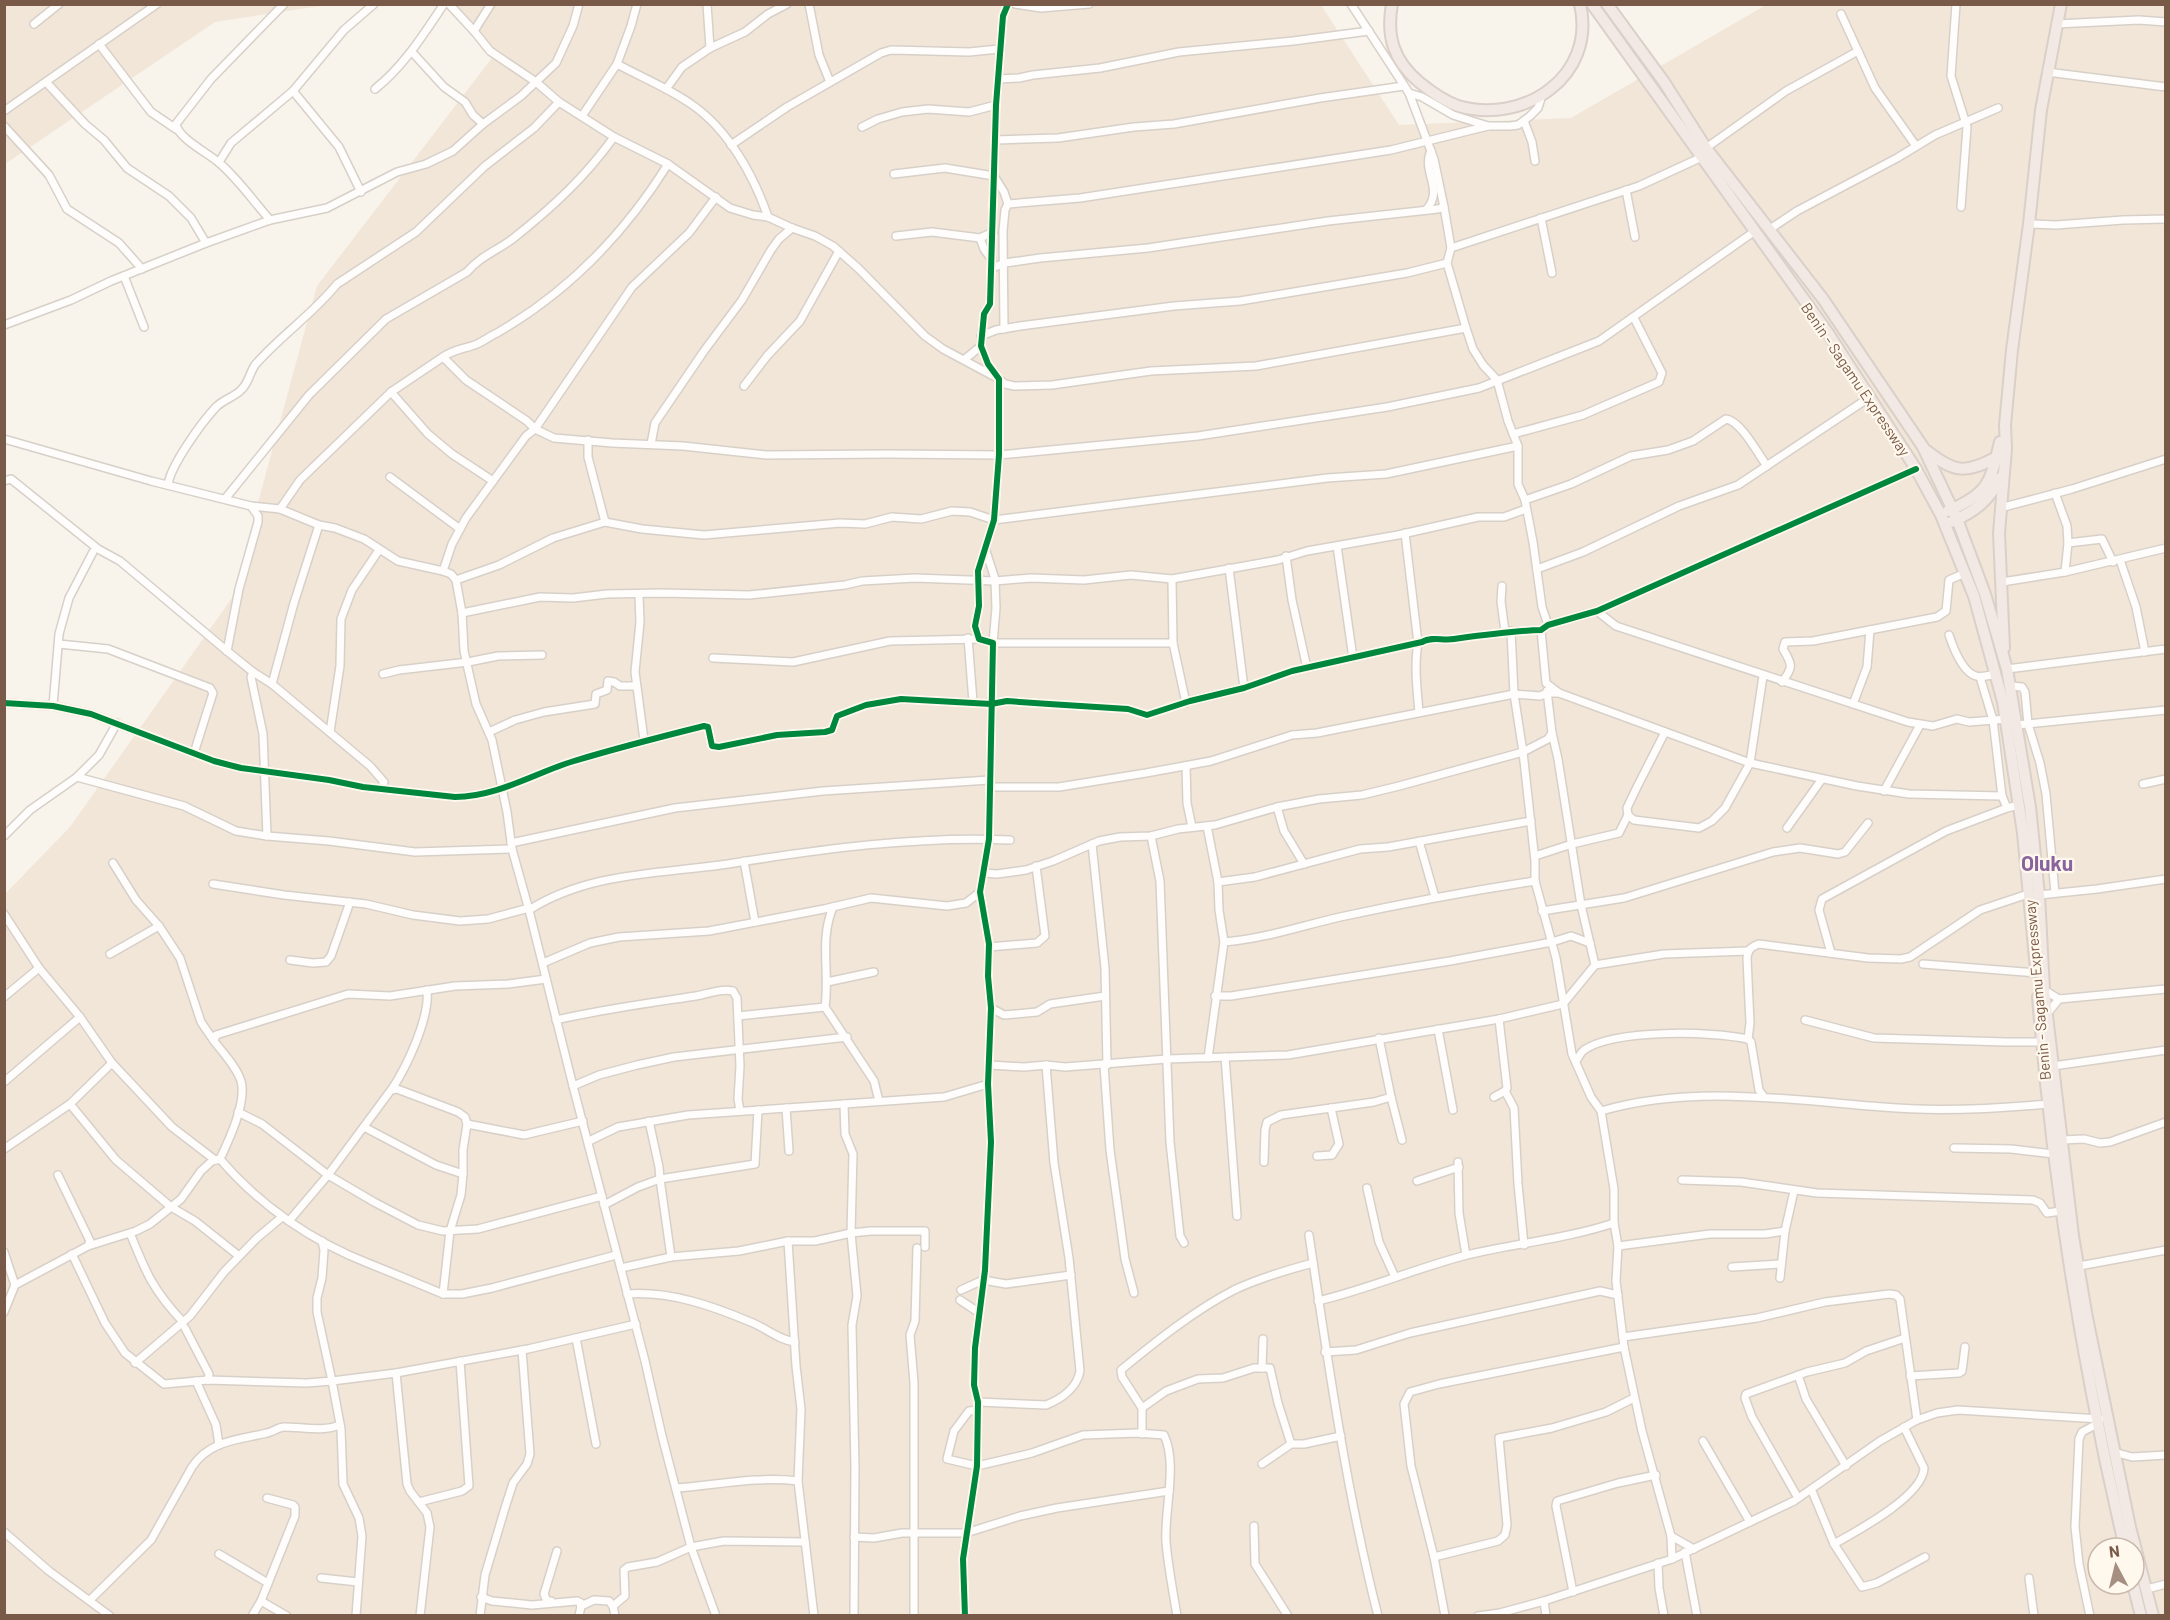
<svg xmlns="http://www.w3.org/2000/svg" width="2170" height="1620" font-family="Barlow,sans-serif">
	<style>
		.residential { fill: #f2e6d8; fill-rule: evenodd }
		.lines { fill: none; stroke-linecap: round; stroke-linejoin: round }
		.minor-casing { stroke: #d7d0c9; stroke-width: 10 }
		.highway-casing { stroke: #dad0c9; stroke-width: 14 }
		.minor { stroke: #fefdfc; stroke-width: 7 }
		.highway { stroke: #f2e9e4; stroke-width: 10 }
		.cycleway-casing { stroke: #fff8ed; stroke-width: 10 }
		.cycleway { stroke: #00873e; stroke-width: 6 }
		.labels { text-anchor: middle; dominant-baseline: central; stroke-width: 4.5; stroke-linejoin: round; paint-order: stroke }
		.street-label { font-size: 15px; fill: #795948; stroke: #fff8ed }
		.district-label { font-size: 21px; font-weight: bold; fill: #89639d; stroke: #fff8ed }
	</style>
	<rect width="100%" height="100%" fill="#f8f3eb"/>
	<g class="residential">
		<path d="M5,5H327L215,22L5,164Z"/>
		<path d="M456,5H1321L1399,125L1571,118L1766,5H2165V1615H5L4,895L70,827L232,598L317,286L495,54ZM2098,1548H2134V1584H2098Z"/>
	</g>
	<g class="lines">
		<g class="minor-casing">
			<g id="minor">
				<path d="M449,4L474,31L490,51L536,82L559,102L614,137L668,164L730,208L753,215L768,217L792,228L815,236L833,246L858,268L925,336L943,349L999,379L1005,384L1014,386L1052,385L1151,371L1256,366L1466,328"/>
				<path d="M707,4L710,48"/>
				<path d="M809,4L819,55L830,82"/>
				<path d="M1015,4L1041,8L1089,4"/>
				<path d="M1956,4L1951,76L1967,127L1961,207"/>
				<path d="M1841,14L1875,88L1916,146"/>
				<path d="M34,24L59,4"/>
				<path d="M2056,24L2139,20L2166,22"/>
				<path d="M474,31L491,4"/>
				<path d="M99,44L151,112L176,129"/>
				<path d="M412,52L444,87L465,102L473,115L483,124"/>
				<path d="M617,64C641,77 668,88 691,104C728,129 754,176 768,217"/>
				<path d="M2047,72L2166,87"/>
				<path d="M998,79L1019,78L1033,75L1100,68L1179,52L1293,41L1369,31"/>
				<path d="M47,83L85,124L104,140L127,168L169,196L191,218L206,243"/>
				<path d="M375,89C404,66 423,35 444,4"/>
				<path d="M666,89L682,67L710,48L745,32L768,14L787,4"/>
				<path d="M293,91L339,147L361,192"/>
				<path d="M1409,93L1422,97L1453,115L1488,126"/>
				<path d="M4,111L157,4"/>
				<path d="M582,116L617,64L631,26L637,4"/>
				<path d="M1524,121L1532,142L1535,161"/>
				<path d="M4,126L49,175L67,209L119,243L142,269"/>
				<path d="M862,127L878,119L902,112L928,109L969,112L996,105"/>
				<path d="M996,140L1058,138L1134,127L1174,124L1320,98L1404,86"/>
				<path d="M731,145L787,107L881,53L891,50L969,52L999,49"/>
				<path d="M1706,148L1786,91L1858,51"/>
				<path d="M219,162L231,143L293,91L344,30L374,4"/>
				<path d="M894,174L945,168L994,176L1004,192L1008,204"/>
				<path d="M1626,190L1635,237"/>
				<path d="M1444,207L1451,248L1447,263L1466,328L1473,349L1483,365L1497,380L1508,421L1518,446V484L1525,500L1533,542L1542,607L1548,625"/>
				<path d="M1426,210C1445,189 1421,172 1431,151"/>
				<path d="M1541,218L1552,273"/>
				<path d="M270,220C254,202 236,176 217,161C206,152 178,138 176,124L211,79L284,4"/>
				<path d="M2029,224L2056,225L2123,220L2166,219"/>
				<path d="M1770,229L1797,211L1897,158L1935,135L1998,108"/>
				<path d="M896,236L932,232L980,238L993,232"/>
				<path d="M980,238L984,249L992,260"/>
				<path d="M1451,248L1639,186L1702,157"/>
				<path d="M992,268L1005,263L1040,258L1148,248L1328,221L1438,209L1444,207L1434,159L1409,93L1351,4"/>
				<path d="M124,276L144,327"/>
				<path d="M4,325L71,300L111,281L206,243L270,220L327,208L397,172L426,164L453,151L483,124L521,96L556,63L573,26L579,4"/>
				<path d="M1004,329L1003,231L1005,210L1008,204L1080,198L1391,150L1488,126H1510L1518,125L1530,116L1538,108L1542,95"/>
				<path d="M981,336L996,330L1020,326L1174,306L1240,301L1407,273L1447,263"/>
				<path d="M443,357C454,349 465,349 477,344C484,341 490,336 497,333C568,292 625,233 668,164"/>
				<path d="M965,359L981,346"/>
				<path d="M744,386L767,356L800,321L839,251"/>
				<path d="M391,392L428,434L452,454L493,481"/>
				<path d="M1513,434L1583,415L1659,382L1662,373L1634,318"/>
				<path d="M4,439L151,481L251,506L280,509L319,525L335,528L364,539L398,561L443,571L451,574L456,580L462,613L464,651L476,704L492,740L507,812L512,849L529,910L573,1086L645,1361L662,1436L691,1547L716,1616"/>
				<path d="M588,440V457L605,522"/>
				<path d="M651,444L655,423L704,351L742,300L771,250L779,239L792,228"/>
				<path d="M390,477L460,529"/>
				<path d="M4,481L11,479L98,549L120,561L227,651L253,672L272,684L370,766L384,782L381,788"/>
				<path d="M168,485C170,466 202,422 216,407C224,399 235,397 242,389C249,382 250,372 255,365C280,336 313,314 337,284L416,232L485,166L534,128L559,102"/>
				<path d="M2055,493L2067,526L2068,543L2065,572"/>
				<path d="M225,499L309,395L386,319L467,272C480,256 499,250 515,237C554,206 585,177 614,137"/>
				<path d="M1525,500L1571,484L1631,456L1668,450L1693,441L1726,419C1741,421 1758,454 1767,466"/>
				<path d="M2000,508L2072,489L2166,459"/>
				<path d="M280,509L300,480L391,392L443,357L466,380L527,421L535,429L632,287L689,233L716,197"/>
				<path d="M1405,533L1418,643C1414,666 1417,688 1419,712"/>
				<path d="M2068,543L2102,539L2113,562"/>
				<path d="M1337,546L1353,658"/>
				<path d="M985,548L995,579"/>
				<path d="M1286,556L1292,600L1307,668"/>
				<path d="M2120,560L2136,607L2145,652"/>
				<path d="M1229,568L1244,688"/>
				<path d="M1537,569L1583,552L1679,506L1738,485L1870,397"/>
				<path d="M443,571L452,544L466,518L526,436L535,429L554,438L612,443L683,446L767,455L887,454L999,455L1198,436L1387,407L1479,388L1599,341L1755,231"/>
				<path d="M1172,579L1173,643L1186,703"/>
				<path d="M456,580L499,565L553,538L605,522L642,529L704,535L840,523L865,524L892,517L921,519L952,511L970,512L994,520L1327,478L1386,474L1518,446"/>
				<path d="M995,581L996,608L993,643H1173"/>
				<path d="M2002,582L2065,572L2166,548"/>
				<path d="M1502,586L1501,601L1505,632"/>
				<path d="M639,595L640,622L635,672L644,740"/>
				<path d="M1597,611L1616,626L1908,722L1933,726L1957,719L1969,722L2007,719"/>
				<path d="M462,613L540,597L573,598L607,594L662,593L749,595L845,585L862,581L915,578L995,581L1031,578L1084,580L1131,575L1172,579L1278,560L1307,551L1398,535L1478,517H1504L1526,509"/>
				<path d="M1541,630L1546,683L1559,693L1750,763L1857,786L1909,794L2002,796L2007,808L2019,805"/>
				<path d="M1511,631L1514,694L1523,752L1535,861V881L1556,958L1572,1054L1591,1097L1601,1111L1614,1189V1223L1618,1246L1616,1281L1624,1347L1642,1431L1671,1536L1672,1559"/>
				<path d="M1949,635C1953,647 1962,672 1976,676C1982,678 1990,675 1996,674"/>
				<path d="M968,638L973,702"/>
				<path d="M59,644L108,649L210,688L213,693L194,753"/>
				<path d="M227,651L239,589L258,522V516L251,506"/>
				<path d="M713,658L793,662L890,641L979,639"/>
				<path d="M2007,669L2166,649"/>
				<path d="M253,672L251,677L263,734L267,836"/>
				<path d="M383,674L399,670L468,662L498,656L542,655"/>
				<path d="M1980,677L1993,720L2002,796"/>
				<path d="M1782,682C1794,667 1792,664 1783,649L1785,642L1813,641L1937,617L1946,611L1949,580L1965,573"/>
				<path d="M272,684L294,603L319,525"/>
				<path d="M2011,686L2022,687L2025,692L2028,724L2040,763L2046,794L2055,893"/>
				<path d="M1547,691L1552,733L1558,759L1581,905L1595,965"/>
				<path d="M4,703L53,706L91,714L214,761L241,768L329,780L363,787L455,797C497,797 535,773 574,761C617,748 660,737 704,726L708,727L712,746L719,747L777,735L825,732L832,730L837,716L866,705L901,699L991,704L1007,701L1049,704L1128,709L1147,715L1190,701L1244,688L1292,671L1422,642C1433,636 1442,641 1454,639C1483,635 1511,631 1541,630L1548,625L1597,611L1916,469"/>
				<path d="M1853,704L1867,667L1870,630"/>
				<path d="M53,706L59,634L69,598L93,552"/>
				<path d="M2017,725L2166,710"/>
				<path d="M330,732L340,666L341,619L352,590L379,550"/>
				<path d="M489,732L515,720L544,712L595,704L596,694L607,690L608,681L614,682L620,686H636"/>
				<path d="M1186,766L1187,803L1192,827"/>
				<path d="M77,777L184,806L236,831L267,836L329,841L415,852L512,849"/>
				<path d="M2143,784L2166,779"/>
				<path d="M990,787H1059L1146,773L1211,761L1292,735L1317,733L1514,694L1540,696L1547,693H1559"/>
				<path d="M1884,791L1920,725"/>
				<path d="M1277,807L1284,831L1304,864"/>
				<path d="M1628,815L1634,820L1699,828L1712,821L1725,808L1750,763L1763,676"/>
				<path d="M1207,826L1218,882L1219,910L1224,942L1208,1058"/>
				<path d="M1787,828L1822,779"/>
				<path d="M4,836L30,810L77,777L99,755L117,723"/>
				<path d="M1151,836L1160,881L1170,1142L1180,1236L1184,1243"/>
				<path d="M1419,841L1435,897"/>
				<path d="M511,843L675,808L823,791L989,780"/>
				<path d="M1092,844L1105,968L1107,1065"/>
				<path d="M1535,856L1572,844L1619,833L1628,815L1627,808L1637,787L1665,732"/>
				<path d="M744,861L755,922"/>
				<path d="M113,863L136,900L159,926L180,958L201,1022L214,1041"/>
				<path d="M985,873L997,874L1026,870L1053,861L1099,841L1120,837L1151,836L1178,829L1215,825L1277,807L1319,799L1362,795L1399,786L1523,752L1548,739L1552,733"/>
				<path d="M1218,882L1255,877L1360,849L1388,847L1531,821"/>
				<path d="M213,884L284,895L366,904L413,915L460,921L488,919L529,908"/>
				<path d="M2039,895L2097,889L2166,879"/>
				<path d="M833,907C819,941 830,971 825,1007L874,1081L879,1101"/>
				<path d="M529,910C589,872 660,874 728,864C820,849 916,836 1010,840"/>
				<path d="M1542,911L1624,898L1773,852L1800,848L1838,854L1845,852L1868,823"/>
				<path d="M4,914L39,968L80,1017L112,1063L172,1127L215,1160"/>
				<path d="M1224,942C1263,939 1301,926 1340,917C1405,903 1470,891 1535,881"/>
				<path d="M989,947L1037,943L1045,936L1036,866"/>
				<path d="M1831,953L1819,910L1822,899L1946,831L2007,808"/>
				<path d="M110,954L159,926"/>
				<path d="M290,960L313,963L326,962L331,956L350,902"/>
				<path d="M543,963L590,943L619,937L709,931L824,909L871,898L947,906L966,903L980,892"/>
				<path d="M1923,964L2036,973"/>
				<path d="M827,982L874,972"/>
				<path d="M2044,990L2059,999L2166,989"/>
				<path d="M1215,996H1231L1450,961L1552,942L1571,936L1590,943"/>
				<path d="M4,997L39,968"/>
				<path d="M991,1008L1004,1015L1037,1012L1050,1004L1105,996"/>
				<path d="M2047,1014L2059,999"/>
				<path d="M738,1016L825,1007"/>
				<path d="M556,1020C603,1009 649,1003 696,996C708,994 721,988 733,991L737,998L740,1066L738,1099L740,1111"/>
				<path d="M1805,1020L1874,1038L2006,1042H2044"/>
				<path d="M1438,1029L1453,1110"/>
				<path d="M1225,1057L1237,1216"/>
				<path d="M1576,1061C1579,1057 1580,1053 1584,1050C1615,1029 1712,1031 1748,1039"/>
				<path d="M990,1065L1024,1067L1046,1065L1065,1067L1167,1059L1288,1055L1499,1019L1563,1004L1595,965L1664,954L1748,951"/>
				<path d="M1104,1065L1110,1150L1125,1259L1134,1293"/>
				<path d="M2053,1066L2166,1050"/>
				<path d="M4,1082L80,1017"/>
				<path d="M573,1086L599,1075L637,1065L674,1057L847,1037"/>
				<path d="M392,1089C407,1066 430,1018 427,990"/>
				<path d="M1505,1091L1514,1108L1518,1184L1524,1245"/>
				<path d="M1391,1097L1402,1140"/>
				<path d="M1494,1097L1505,1091L1507,1088L1499,1019"/>
				<path d="M1764,1097L1759,1090L1751,1042L1748,1039L1750,1023L1747,958C1748,949 1751,947 1759,944L1868,958L1901,959L1910,957L1980,910L2028,894"/>
				<path d="M70,1104L116,1160L171,1207L195,1221L239,1256"/>
				<path d="M844,1104L845,1134L853,1154L851,1233L857,1296L852,1325L855,1467L854,1616"/>
				<path d="M786,1108L789,1151"/>
				<path d="M1601,1111C1692,1084 1790,1100 1883,1107C1938,1112 1993,1109 2048,1104"/>
				<path d="M238,1112L262,1124L328,1175L374,1202L418,1225L443,1231L478,1229L602,1196"/>
				<path d="M467,1124L524,1135L583,1121"/>
				<path d="M364,1127L436,1165L463,1174"/>
				<path d="M2062,1140L2084,1139L2100,1143L2110,1142L2166,1122"/>
				<path d="M589,1141L618,1127L688,1115L944,1097L988,1084"/>
				<path d="M1954,1148L2011,1149L2054,1154"/>
				<path d="M4,1149L70,1104L112,1063"/>
				<path d="M1317,1156L1332,1155L1339,1144L1331,1108"/>
				<path d="M220,1159C229,1140 247,1102 241,1081C236,1066 223,1053 214,1041L216,1035L348,994L390,996L455,986L508,984L546,979"/>
				<path d="M1264,1162L1265,1130L1267,1122L1281,1115L1374,1102L1391,1097L1379,1038"/>
				<path d="M1458,1162L1459,1213L1466,1255"/>
				<path d="M58,1175L90,1241L88,1246"/>
				<path d="M1682,1180L1741,1182L1817,1193L2033,1200L2040,1203L2047,1213L2061,1211"/>
				<path d="M1417,1181L1459,1167"/>
				<path d="M1367,1188L1379,1242L1395,1277"/>
				<path d="M604,1205L638,1187L660,1179L659,1167L649,1121"/>
				<path d="M289,1221L328,1175L391,1090L397,1089L458,1112L465,1117L467,1124L463,1150V1174L461,1195L450,1231L443,1294"/>
				<path d="M130,1233C146,1273 153,1290 183,1322"/>
				<path d="M1309,1235C1328,1362 1346,1490 1378,1616"/>
				<path d="M788,1241L796,1366L801,1409L798,1481L814,1616"/>
				<path d="M1618,1246L1710,1234H1765L1785,1231"/>
				<path d="M4,1252L15,1285"/>
				<path d="M72,1254L105,1323L125,1353L164,1384L208,1380L307,1383L332,1381L317,1312V1298L322,1278L324,1250L322,1241"/>
				<path d="M671,1257L660,1179L755,1164L758,1110"/>
				<path d="M2079,1266L2166,1250"/>
				<path d="M1732,1267L1781,1264"/>
				<path d="M621,1268L671,1257L739,1251L788,1241H815L851,1233L871,1231H925V1247"/>
				<path d="M1780,1278L1785,1231L1794,1191"/>
				<path d="M961,1290L983,1280L1006,1284L1071,1275"/>
				<path d="M627,1294C671,1291 713,1306 753,1323C767,1329 779,1340 795,1342"/>
				<path d="M960,1300L978,1312"/>
				<path d="M1318,1301C1369,1289 1416,1268 1467,1255C1516,1243 1566,1239 1614,1223"/>
				<path d="M4,1312L15,1285L88,1246L136,1231L150,1224L181,1199L201,1171L212,1161L220,1159C260,1206 313,1242 370,1264C395,1274 419,1284 443,1294H462L492,1288L616,1255"/>
				<path d="M185,1328L209,1374L208,1380"/>
				<path d="M1623,1337L1757,1318L1825,1302L1889,1294L1896,1295L1900,1299L1917,1420"/>
				<path d="M576,1338L596,1444"/>
				<path d="M1325,1352L1356,1350L1410,1333L1600,1291L1618,1295"/>
				<path d="M135,1363L190,1316L224,1272L257,1238L282,1217"/>
				<path d="M1262,1368L1263,1339"/>
				<path d="M396,1373L407,1484L410,1491L427,1513L430,1527L420,1616"/>
				<path d="M1798,1375L1806,1399L1846,1466"/>
				<path d="M1910,1376L1959,1373L1962,1371L1965,1347"/>
				<path d="M196,1381L216,1425L219,1445"/>
				<path d="M978,1402L1046,1405C1061,1399 1077,1388 1080,1371L1069,1258L1054,1163L1046,1065"/>
				<path d="M1142,1408L1122,1377L1121,1370C1155,1342 1195,1310 1234,1290C1259,1278 1287,1270 1313,1263"/>
				<path d="M978,1410L969,1411L954,1431L947,1459L977,1466L1032,1453L1083,1435L1137,1433L1164,1435C1178,1464 1164,1510 1166,1542C1168,1566 1173,1591 1177,1616"/>
				<path d="M1142,1434V1408L1166,1391L1198,1379L1223,1378L1254,1368H1270L1278,1403L1291,1444"/>
				<path d="M1703,1441L1750,1522"/>
				<path d="M2114,1452L2132,1457L2166,1455"/>
				<path d="M1262,1464L1291,1444H1304L1341,1436"/>
				<path d="M676,1488C717,1485 757,1476 798,1481"/>
				<path d="M1812,1491L1834,1544L1862,1587L1877,1583L1925,1557"/>
				<path d="M1798,1498L1752,1417L1745,1398L1746,1394L1807,1372L1845,1363L1866,1351L1905,1338"/>
				<path d="M419,1502L462,1491L469,1486L460,1361"/>
				<path d="M1254,1526L1255,1564L1288,1616"/>
				<path d="M4,1532L49,1571L110,1616"/>
				<path d="M1671,1536L1694,1549"/>
				<path d="M854,1537L874,1538L902,1533H966L1020,1516L1057,1508L1169,1491"/>
				<path d="M1834,1544C1857,1531 1923,1496 1924,1468L1904,1427"/>
				<path d="M1685,1552L1697,1616"/>
				<path d="M219,1554L268,1583"/>
				<path d="M1434,1557L1498,1541L1505,1535L1507,1525L1499,1438L1552,1428L1606,1412L1634,1398"/>
				<path d="M1658,1563L1659,1588L1664,1616"/>
				<path d="M321,1578L358,1582"/>
				<path d="M2029,1578L2034,1616"/>
				<path d="M2147,1589L2166,1584"/>
				<path d="M1573,1592L1556,1506L1557,1501L1618,1483L1656,1475"/>
				<path d="M481,1597L492,1601L532,1605L577,1601L581,1603V1606"/>
				<path d="M90,1600L151,1540L192,1467C210,1440 238,1440 267,1433C273,1432 278,1427 284,1427C302,1427 323,1432 340,1425"/>
				<path d="M261,1601L287,1616"/>
				<path d="M551,1601H547L544,1594L557,1551"/>
				<path d="M1544,1601L1546,1616"/>
				<path d="M581,1606L594,1600L609,1601L613,1606L615,1616"/>
				<path d="M613,1606L625,1596L624,1570L628,1567L657,1562L691,1547L724,1541L805,1542"/>
				<path d="M252,1616L261,1601L295,1516V1507L293,1505L267,1498"/>
				<path d="M356,1616L362,1536L359,1518L343,1484L341,1429L332,1381L396,1373L528,1349L636,1324"/>
				<path d="M480,1616L485,1575L505,1508L513,1483L527,1464L530,1454L522,1350"/>
				<path d="M579,1616L581,1606"/>
				<path d="M914,1616V1383L910,1335L915,1321L917,1248"/>
				<path d="M965,1616L963,1559L977,1466L978,1402L974,1385L975,1348L985,1270L991,1142L988,1084L991,1008L988,976L989,944L980,892L989,839L993,643L979,639L975,626L979,606L978,571L994,520L999,455V379L988,364L981,346L984,314L990,304L996,105L1003,16L1008,4"/>
				<path d="M1445,1616L1434,1557L1411,1466L1404,1404L1410,1392L1439,1384L1624,1347"/>
				<path d="M1478,1616L1500,1613L1544,1601L1672,1559L1794,1501L1880,1441L1917,1420L1937,1413L1958,1410L2100,1419"/>
				<path d="M2090,1616L2079,1564L2075,1527L2079,1439L2082,1432L2097,1424"/>
			</g>
		</g>
		<g class="highway-casing">
			<g id="highway">
				<path d="M1392,4C1386,37 1394,61 1419,82C1430,91 1444,101 1458,106C1523,125 1597,77 1580,4"/>
				<path d="M1592,4L1828,333L1916,469L1941,515L1974,596L2003,702L2023,833L2036,969"/>
				<path d="M1607,4L1664,82L1706,148L1823,299L1923,447L1957,519L1985,594L2007,669L2030,807L2039,895L2044,990L2073,1236L2087,1318L2130,1527L2153,1616"/>
				<path d="M1927,451C1955,473 1965,474 1997,457"/>
				<path d="M1948,511C1989,493 1990,483 2000,442"/>
				<path d="M1951,522C1974,512 1989,501 2000,478"/>
				<path d="M2004,648L1999,533L2006,449L2005,425L2012,350L2029,224L2041,110L2061,4"/>
				<path d="M2038,997C2053,1183 2082,1366 2125,1548"/>
				<path d="M2133,1584L2141,1616"/>
			</g>
		</g>
		<use href="#minor" class="minor"/>
		<use href="#highway" class="highway"/>
		<g class="cycleway-casing">
			<g id="cycleway">
				<path d="M4,703L53,706L91,714L214,761L241,768L329,780L363,787L455,797C497,797 535,773 574,761C617,748 660,737 704,726L708,727L712,746L719,747L777,735L825,732L832,730L837,716L866,705L901,699L991,704L1007,701L1049,704L1128,709L1147,715L1190,701L1244,688L1292,671L1422,642C1433,636 1442,641 1454,639C1483,635 1511,631 1541,630L1548,625L1597,611L1916,469"/>
				<path d="M965,1616L963,1559L977,1466L978,1402L974,1385L975,1348L985,1270L991,1142L988,1084L991,1008L988,976L989,944L980,892L989,839L993,643L979,639L975,626L979,606L978,571L994,520L999,455V379L988,364L981,346L984,314L990,304L996,105L1003,16L1008,4"/>
			</g>
		</g>
		<use href="#cycleway" class="cycleway"/>
	</g>
	<g class="labels">
		<g class="street-label">
			<text transform="translate(1856 379) rotate(56)">Benin - Sagamu Expressway</text>
			<text transform="translate(2037 990) rotate(-95)">Benin - Sagamu Expressway</text>
		</g>
		<g class="district-label">
			<text x="2047" y="862">Oluku</text>
		</g>
	</g>
	<rect width="2170" height="1620" fill="none" stroke="#795948" stroke-width="12"/>
	<g transform="translate(2116 1566) rotate(353)"><circle r="28" fill="#fff8ed" stroke="#c9b8ab" stroke-width="1.5"/>
	<path d="M0-4.5L10 22L0 15L-10 22Z" fill="#a58f81"/>
	<text y="-9" font-size="16" font-weight="bold" text-anchor="middle" fill="#795948">N</text>
	</g>
</svg>
